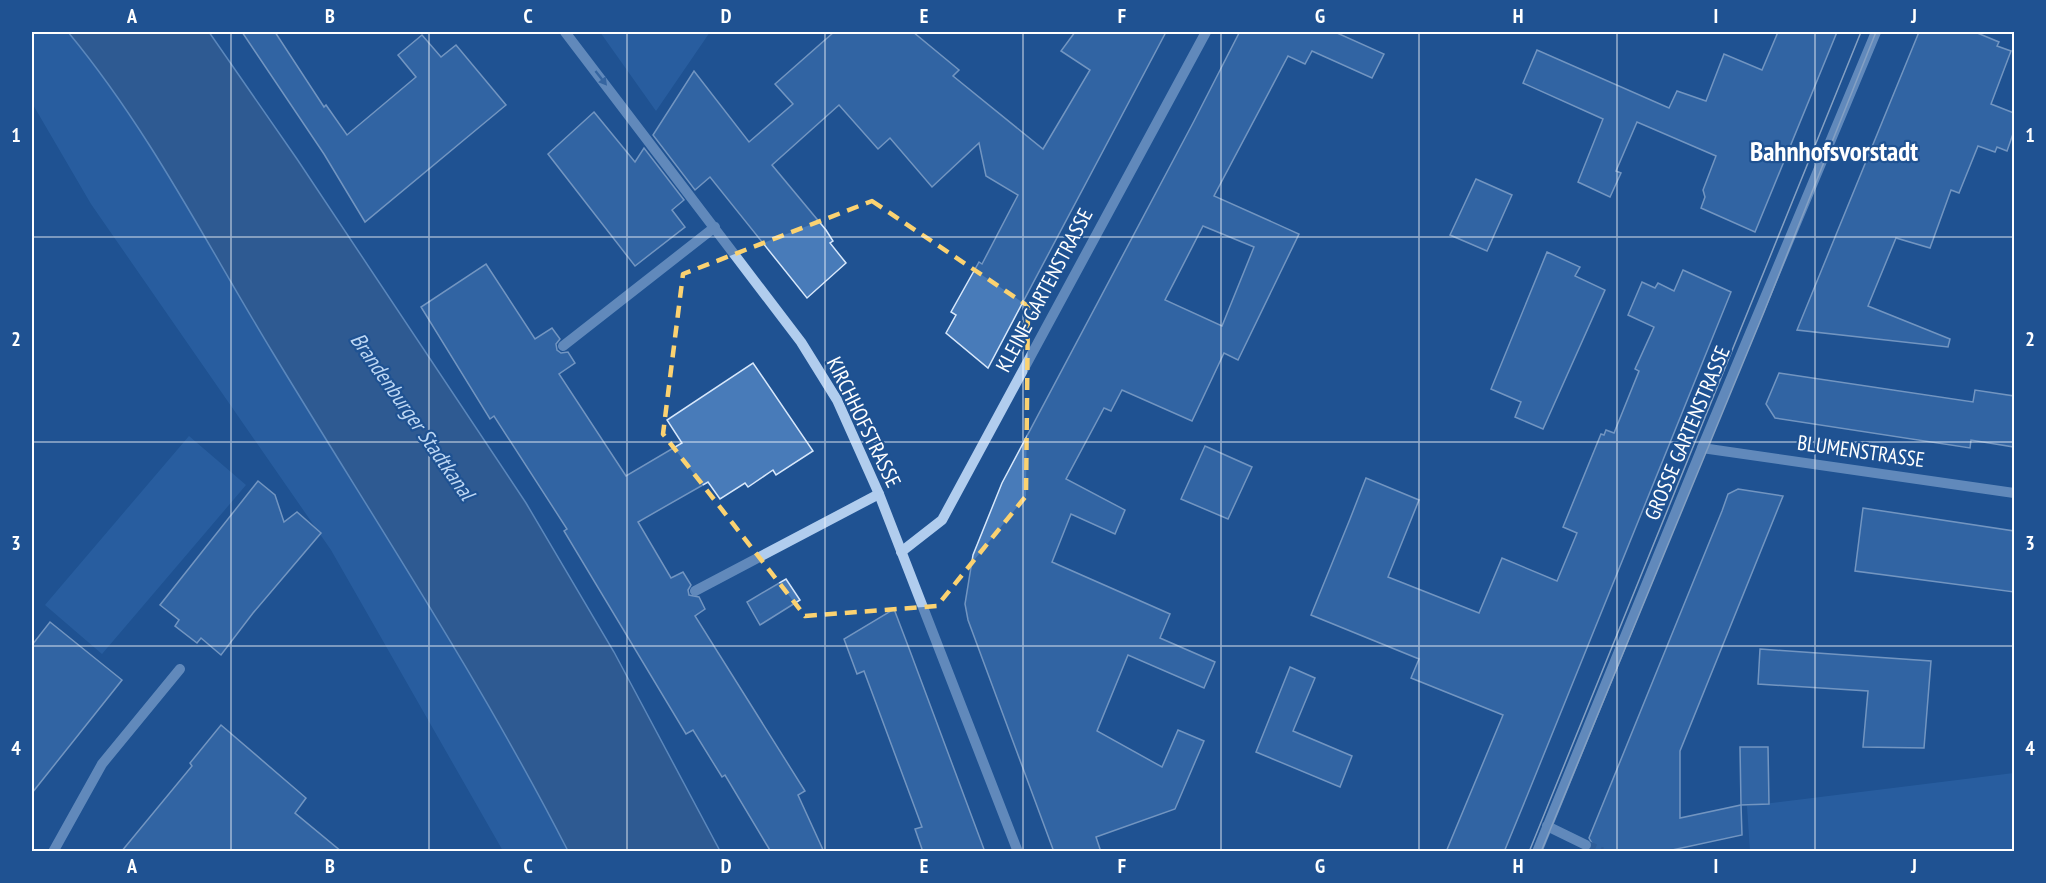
<svg xmlns="http://www.w3.org/2000/svg" width="2046" height="883" font-family="'PT Sans Narrow',sans-serif">
	<style>
		.green { fill: #336cb0 }
		.water { fill: #416593; stroke: #a4c8ef; stroke-width: 1.5 }
		.building { fill: #487bb9; stroke: #d7e7fa; stroke-width: 1.5; fill-rule: evenodd }
		.lines { fill: none; stroke-linecap: round; stroke-linejoin: round }
		.minor-tunnel { stroke: #416ca2; stroke-width: 10; stroke-dasharray: 10 5; stroke-linecap: butt }
		.minor { stroke: #b1cdee; stroke-width: 10 }
		.tram { stroke: #fff; stroke-width: 1.5 }
		.oneway { fill: #527db2 }
		.marked { fill: none; stroke: #fbd271; stroke-width: 4.5; stroke-dasharray: 12 8; stroke-linejoin: round }
		.grid { fill: none; stroke: #fff; stroke-width: 1.5; stroke-opacity: 0.55 }
		.labels { text-anchor: middle; dominant-baseline: central; stroke-width: 4.5; stroke-linejoin: round; paint-order: stroke }
		.street-label { font-size: 21px; fill: #fff; stroke: #1f5292 }
		.water-label { font-size: 22px; font-style: italic; fill: #bdd7f4; stroke: #1f5292 }
		.district-label { font-size: 27px; font-weight: bold; fill: #fff; stroke: #1f5292 }
		.neatline { fill: none; stroke: #fff; stroke-width: 2 }
		.grid-label { font-size: 20px; text-anchor: middle; font-weight: bold; fill: #fff }
	</style>
	<rect width="100%" height="100%" fill="#1f5292"/>
	<g class="green">
		<path d="M32,32H68C150,131 206,243 273,353C373,518 480,679 568,851H503L331,550L91,204L32,103Z"/>
		<path d="M600,32H710L656,111Z"/>
		<path d="M189,436L246,485L102,654L45,605Z"/>
		<path d="M2014,773V851H1750L1747,806Z"/>
	</g>
	<path class="water" d="M68,32H209L297,159L526,503L614,652L720,851H568C480,679 373,518 273,353C206,243 150,131 68,32Z"/>
	<g class="building">
		<path d="M242,32H275L324,107L326,105L347,135L416,77L398,55L422,35L441,57L456,45L506,105L365,222L324,154Z"/>
		<path d="M834,32H913L959,70L953,76L1043,149L1090,70L1061,51L1075,32H1166L988,368L946,333L956,315L951,312L979,262L982,264L1018,195L986,176L979,143L932,187L890,138L878,149L839,105L772,165L826,230L833,241L830,243L846,263L807,298L710,177L695,190L653,135L694,71L749,142L793,104L775,84Z"/>
		<path d="M1237,32H1335L1384,54L1372,78L1312,51L1305,64L1288,56L1214,196L1299,234L1238,360L1224,353L1192,421L1122,390L1111,411L1104,408L1066,479L1125,510L1115,534L1071,514L1052,562L1170,614L1160,638L1215,662L1204,688L1128,655L1097,731L1162,767L1178,730L1204,741L1175,809L1096,837L1101,852H1054L968,620L965,604L973,555L1002,483L1194,121L1239,33ZM1203,226L1254,247L1222,326L1165,300Z"/>
		<path d="M1778,32H1837L1755,232L1701,208L1705,197L1703,190L1716,156L1637,122L1616,171L1621,173L1610,197L1578,182L1603,119L1523,83L1537,50L1669,108L1677,91L1706,101L1724,54L1762,70Z"/>
		<path d="M1919,32H1975L1999,42L1997,46L2011,51L1991,104L2014,113V131L2007,151L1997,147L1995,152L1978,146L1959,193L1951,190L1930,248L1896,238L1868,306L1950,339L1948,347L1797,330Z"/>
		<path d="M594,112L635,162L644,148L684,200L672,210L685,227L635,266L548,154Z"/>
		<path d="M1476,179L1512,195L1487,251L1450,235Z"/>
		<path d="M1547,252L1580,267L1575,276L1605,290L1543,429L1515,417L1521,402L1491,389Z"/>
		<path d="M486,264L535,339L552,328L560,339L556,344L557,350L561,353L568,352L575,363L559,374L626,476L682,443L667,420L753,363L813,451L776,475L773,470L748,487L745,483L720,499L708,482L638,522L671,578L683,572L691,585L688,590L689,595L699,597L705,609L695,616L805,791L798,795L824,852H771L725,775L722,777L693,730L686,734L564,531L567,529L494,416L490,419L421,307Z"/>
		<path d="M1683,270L1731,292L1527,796L1504,852H1446L1503,715L1411,678L1419,659L1311,615L1350,519L1366,478L1419,500L1388,577L1479,613L1502,558L1557,581L1577,533L1563,527L1601,434L1604,435L1606,430L1614,433L1639,371L1635,369L1654,327L1628,315L1642,282L1655,288L1658,283L1674,291Z"/>
		<path d="M1779,373L1973,402L1975,390L2014,396V447L1971,440L1970,448L1775,418L1766,404Z"/>
		<path d="M1205,446L1252,467L1228,519L1181,499Z"/>
		<path d="M258,481L275,495L284,522L297,512L321,533L253,613L221,655L201,638L197,643L175,626L179,620L160,605Z"/>
		<path d="M1738,489L1783,496L1680,751V818L1741,805L1742,835L1663,852H1590L1593,845L1589,838L1722,511L1728,494Z"/>
		<path d="M1863,508L2014,531V592L1855,571Z"/>
		<path d="M786,579L800,600L760,625L747,602Z"/>
		<path d="M894,609L910,651L985,852H923L915,829L922,827L864,671L857,674L844,639Z"/>
		<path d="M50,622L122,680L32,793V645Z"/>
		<path d="M1760,649L1931,661L1924,748L1863,747L1868,691L1758,684Z"/>
		<path d="M1290,667L1315,678L1293,731L1352,756L1340,787L1256,752Z"/>
		<path d="M221,725L306,798L295,813L342,852H121L192,766L190,763Z"/>
		<path d="M1740,747H1768L1769,804L1741,805Z"/>
	</g>
	<g class="lines">
		<path class="minor-tunnel" d="M1586,845L1602,852"/>
		<g class="minor">
			<path d="M565,32L801,342L837,400L879,494L1018,852"/>
			<path d="M563,346L715,227"/>
			<path d="M1702,448L2014,493"/>
			<path d="M901,552L942,520L1206,32"/>
			<path d="M695,591L879,494"/>
			<path d="M1547,826L1586,845"/>
			<path d="M53,852L102,764L180,669"/>
			<path d="M1537,852L1702,448L1876,32"/>
		</g>
		<g class="tram">
			<path d="M1529,852L1861,32"/>
			<path d="M1541,852L1764,312L1876,32"/>
		</g>
	</g>
	<defs><path id="oneway-solid" d="M-6-.8H1V-3.2L6.5 0L1 3.2V.8H-6Z" transform="scale(1.5)"/></defs>
	<use class="oneway" href="#oneway-solid" transform="translate(601 78) rotate(52)"/>
	<path d="M0 0H2046V883H0ZM872,201L1028,306L1026,496L937,606L805,616L663,434L683,274Z" fill="#1f5292" fill-opacity=".55" fill-rule="evenodd"/>
	<path class="marked" d="M872,201L1028,306L1026,496L937,606L805,616L663,434L683,274Z"/>
	<path class="grid" d="M231,32V852M429,32V852M627,32V852M825,32V852M1023,32V852M1221,32V852M1419,32V852M1617,32V852M1815,32V852M32,237H2014M32,442H2014M32,646H2014"/>
	<g class="labels">
		<g class="street-label">
			<text transform="translate(1044 290) rotate(-62)">KLEINE GARTENSTRASSE</text>
			<text transform="translate(864 422) rotate(64)">KIRCHHOFSTRASSE</text>
			<text transform="translate(1687 433) rotate(-67)">GROSSE GARTENSTRASSE</text>
			<text transform="translate(1861 451) rotate(8)">BLUMENSTRASSE</text>
		</g>
		<g class="water-label">
			<text transform="translate(413 416) rotate(55)">Brandenburger Stadtkanal</text>
		</g>
		<g class="district-label">
			<text x="1834" y="151">Bahnhofsvorstadt</text>
		</g>
	</g>
	<rect width="2046" height="883" fill="none" stroke="#1f5292" stroke-width="66"/>
	<rect x="33" y="33" width="1980" height="817" class="neatline"/>
	<g class="grid-label">
		<text x="132" y="23">A</text>
		<text x="330" y="23">B</text>
		<text x="528" y="23">C</text>
		<text x="726" y="23">D</text>
		<text x="924" y="23">E</text>
		<text x="1122" y="23">F</text>
		<text x="1320" y="23">G</text>
		<text x="1518" y="23">H</text>
		<text x="1716" y="23">I</text>
		<text x="1914" y="23">J</text>
		<text x="16" y="142">1</text>
		<text x="2030" y="142">1</text>
		<text x="16" y="346">2</text>
		<text x="2030" y="346">2</text>
		<text x="16" y="550">3</text>
		<text x="2030" y="550">3</text>
		<text x="16" y="755">4</text>
		<text x="2030" y="755">4</text>
		<text x="132" y="873">A</text>
		<text x="330" y="873">B</text>
		<text x="528" y="873">C</text>
		<text x="726" y="873">D</text>
		<text x="924" y="873">E</text>
		<text x="1122" y="873">F</text>
		<text x="1320" y="873">G</text>
		<text x="1518" y="873">H</text>
		<text x="1716" y="873">I</text>
		<text x="1914" y="873">J</text>
	</g>
</svg>
